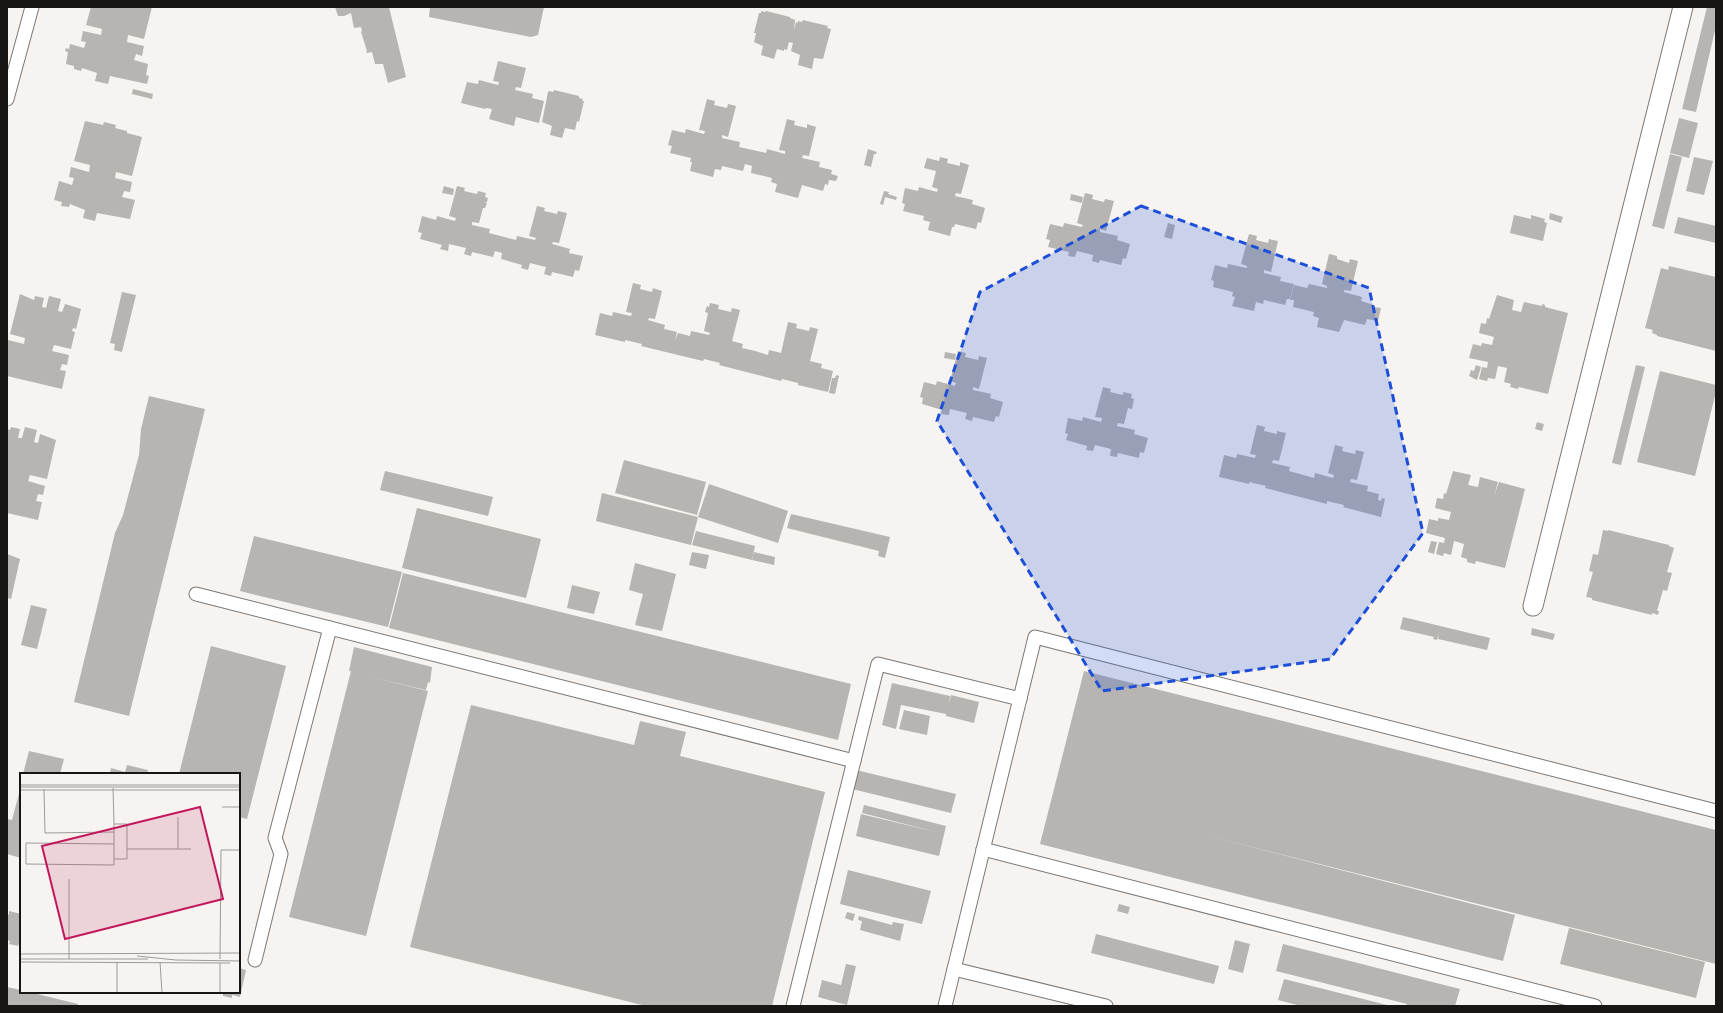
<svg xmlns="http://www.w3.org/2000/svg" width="1723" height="1013" font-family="'Golos Text',sans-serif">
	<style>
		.building { fill: #b7b4b1 }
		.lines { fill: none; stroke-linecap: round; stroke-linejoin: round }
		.street-casing { stroke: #7b7876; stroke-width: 15 }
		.secondary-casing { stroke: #7b7876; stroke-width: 21 }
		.street { stroke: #fff; stroke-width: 13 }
		.secondary { stroke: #fff; stroke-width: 19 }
		.marked { fill: #1d4ed8; fill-opacity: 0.2; stroke: #1d4ed8; stroke-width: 3; stroke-dasharray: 8 5; stroke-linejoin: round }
		.inset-road { fill: none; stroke: #9d9b98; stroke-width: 1 }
		.view { fill: #c2185b; fill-opacity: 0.15; stroke: #c2185b; stroke-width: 2 }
		.inset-edge { fill: none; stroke: #171615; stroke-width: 2 }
	</style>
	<rect width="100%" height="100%" fill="#f6f3f0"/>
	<g class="building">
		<path d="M91,7H152L144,39L128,35L127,42L144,46L142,56L136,54L134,60L148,64L146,75L149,76L147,84L110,76L108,84L95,81L97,73L82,68L81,71L74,69V66L66,64L68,52L65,51L66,48L69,49L70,44L84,48L86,42L81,41L83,31L101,35L102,29L86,25Z"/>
		<path d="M335,7H389L406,77L388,83L383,64H375L372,52L366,53L367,51L361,32L362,31L361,27L354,28L351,13L344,16H338Z"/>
		<path d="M430,7H544L538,35L531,37L429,17Z"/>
		<path d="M1707,7H1716V26L1696,112L1682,109Z"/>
		<path d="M761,11L765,12L766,11L790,17V18L795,20L794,30L796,22L798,23V21L802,22L803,20L828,26L827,28L831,29L823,59L814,58L812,69L798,65L800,55L791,51L793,43L789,42L787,50L784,49V51L777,49L774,59L761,55L763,46L754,42L756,33H754L759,13H761Z"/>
		<path d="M498,61L526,68L521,88L516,87L515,90L533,94L532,98L544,101L539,123L516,117L514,126L489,119L492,109L486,108L485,109L461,103L467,82L478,84L479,80L498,85L499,82L493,81Z"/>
		<path d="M133,89L153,94L152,99L132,94Z"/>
		<path d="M554,90L579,96V98L583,99L582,101H584L579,122L577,121L575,130L565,128L562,138L550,135L552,126L542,122L548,92L549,91L553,92Z"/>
		<path d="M707,99L715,101L714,105L727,108L728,104L736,106L728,137L722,135V138L740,142L739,147L766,153L767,149L785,154V151L779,150L787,119L795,121L794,125L807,128V124L816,127L809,156L803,155L802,158L820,162L819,167L832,170L831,174L838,176L836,181L829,180L828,185L825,184L823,191L802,185L798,198L775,192L777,184L771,182L772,178L751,173L752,166L745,164L743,171L722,166L721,170L715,169L713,177L690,171L692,162H690L691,158L670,153L672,146L668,145L672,130L685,133L686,129L704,134L705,131L699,130Z"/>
		<path d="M1679,118L1698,123L1689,158L1670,153Z"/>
		<path d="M85,121L103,125L104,122L116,125L115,128L127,131V133L142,137L132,176L116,172L115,178L132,182L130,192L124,191L122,197L135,200L130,219L97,213L95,221L83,218L85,210L70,204L69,207L61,206L62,202L54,200L59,181L72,185L74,178L69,177L71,167L89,172L90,165L74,161Z"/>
		<path d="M868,149L877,152L876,154H874L871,167L864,165Z"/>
		<path d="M1670,154L1682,157L1664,229L1652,226Z"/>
		<path d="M940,157L948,159L947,163L960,166V162L969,165L961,194L956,193L955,196L973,200L972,204L985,208L981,223L978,222L976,229L955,224L954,227H952L950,236L928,230L930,222L923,220L924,216L903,211L905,204L902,203L905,188L918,191L919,187L937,192L938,189L932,187L936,171L924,168L927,158L939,161Z"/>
		<path d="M1694,157L1713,161L1704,195L1686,191Z"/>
		<path d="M444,186L454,189L453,195L442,193Z"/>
		<path d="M457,186L465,188L464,191L477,194L478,191L486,193L485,197L488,198L487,202H484L487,203L485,208H483L479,223L472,222V225L490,229L489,233L516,240L517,236L535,240L536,238L529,236L537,206L545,208L544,211L557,214L558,211L567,213L559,243L553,242L552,244L570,249L569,253L583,256L579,271L575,270L573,277L552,272L551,276L544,274L546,267L530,263L528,270L521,268L522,265L501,259L502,253L495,251L493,257L472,252L471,256L464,254L466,248L449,244L448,251L440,249L442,245L420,239L422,233L418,232L422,216L436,220L437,216L455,221L456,218L449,216Z"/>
		<path d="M884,191L889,192L888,194L897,197L896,200L885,197L883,205L880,204Z"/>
		<path d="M1085,193L1093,195L1092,199L1104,202L1105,199L1114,201L1106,231L1100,229V232L1118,236L1117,240L1130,244L1126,259L1123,258L1121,265L1100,260L1099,263L1092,261L1093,255L1077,251L1075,257L1068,256L1069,252L1048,247L1050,240L1046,239L1050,224L1063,227L1064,223L1082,227L1083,225L1077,223Z"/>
		<path d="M1071,194L1083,197L1082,203L1070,200Z"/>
		<path d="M1550,213L1563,217L1561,223L1549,219Z"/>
		<path d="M1514,215L1531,219V215L1545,219L1544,222L1547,223L1543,241L1510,233Z"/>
		<path d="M1678,217L1716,226V243L1674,233Z"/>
		<path d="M1168,223L1175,225L1172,239L1164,237Z"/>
		<path d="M1249,234L1257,236L1256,240L1268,243L1269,239L1278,241L1271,272L1264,270V273L1281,277L1280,281L1294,284L1290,299H1287L1285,305L1264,300L1263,304L1256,302L1254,311L1232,306L1235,297L1232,296L1233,292L1213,287L1214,281L1211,280L1215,265L1227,268L1228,264L1247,268V266L1241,264Z"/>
		<path d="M1329,254L1337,256V259L1349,263L1350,259L1358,261L1351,291L1344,290V292L1362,297L1361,301L1374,305L1372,312L1374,307L1381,308L1378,321L1367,319L1365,325L1344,320L1339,332L1317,327L1319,318L1313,316L1314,312L1293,307L1294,300H1290L1294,285L1307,288L1309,284L1327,288V286L1322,284Z"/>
		<path d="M1669,266L1716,277V351L1657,336V335L1652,333L1659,309L1653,330L1645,328L1661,268L1668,270Z"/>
		<path d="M633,283L641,285L640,289L652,292L653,288L662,291L655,319L649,318L648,320L665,325L664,329L677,332L675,341L678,333L690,336L691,331L709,335L710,333L704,331L708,313L705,312L707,306L709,307L710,303L719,305L718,309L731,312L732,308L740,310L732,341L743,344L742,348L755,351L768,355L769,350L781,353L788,322L797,324L796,328L809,331L810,327L818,329L810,361L822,364L821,368L833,371L828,392L798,385V383L782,379L781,381L750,373L752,364L750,373L719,365L720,363L704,359L703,361L641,346L642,344L625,340V342L595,335L600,313L612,316L613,312L631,316L632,313L626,312Z"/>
		<path d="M122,292L136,295L122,352L114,350L115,344L110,343Z"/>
		<path d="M20,294L34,300L35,296L44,298L42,307L46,308L49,296L61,299L58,311L62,312L65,304L81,309L76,329L73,328L72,331L75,332L71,349L54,345L52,351L69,355L67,365L62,364L60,370L66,371L62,389L7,376L8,340L24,344L25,338L10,334Z"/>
		<path d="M1497,295L1514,300L1512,310L1521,312L1524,302L1542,306V304L1545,305V307L1568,313L1548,394L1519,387L1518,389L1510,387L1511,384L1504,382L1507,368L1498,366L1495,379L1488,378L1487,381L1479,379L1482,367L1487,368L1488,362L1469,358L1473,344L1481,346L1482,343L1492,345L1494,337L1479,333L1481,323L1486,324L1487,318L1489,319Z"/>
		<path d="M958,351L966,353L965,357L978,360L979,356L987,358L979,389L973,387V390L991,394L990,398L1003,402L999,417L996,416L994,422L973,417L972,421L965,419L967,413L950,409L949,415L941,414L942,410L922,404L923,398L920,397L924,382L936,385L937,381L955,386L956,383L950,381Z"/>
		<path d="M945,352L956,354L955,360L944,358Z"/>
		<path d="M1476,365L1481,367L1477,380L1469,376L1471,370L1474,371Z"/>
		<path d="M1636,365L1645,367L1621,465L1612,463Z"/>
		<path d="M1660,371L1716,385V392L1695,476L1637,462Z"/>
		<path d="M836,375L839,376L835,394L829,393L832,378H835Z"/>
		<path d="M1103,387L1111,389L1110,392L1123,395V392L1132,394L1131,398L1134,399L1132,409L1128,408L1124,424L1118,423L1117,426L1135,430L1134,434L1148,438L1144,453L1140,452L1139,458L1118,453L1117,457L1110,456L1111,449L1095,445L1093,451L1086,450L1087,446L1066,440L1068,434L1065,433L1068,418L1082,421L1083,417L1101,422L1102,418L1095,417Z"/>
		<path d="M149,396L205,409L129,716L74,702L115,533L123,515L139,455L141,429Z"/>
		<path d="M1537,422L1544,424L1542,431L1535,429Z"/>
		<path d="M1257,425L1265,427L1264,431L1277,434V431L1286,433L1279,461L1273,460L1272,463L1290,467L1289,471L1314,478L1315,473L1333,478L1334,475L1328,473L1335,445L1343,447L1342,451L1355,454L1356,450L1364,452L1357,480L1351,479L1350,482L1368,486L1367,491L1379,494L1378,500L1381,501L1382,498L1385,499L1381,517L1343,507L1344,505L1327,501V504L1265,488L1266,486L1249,482V484L1219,477L1224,455L1236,458L1237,454L1255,458L1256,455L1250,454Z"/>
		<path d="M11,427L20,429L18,438H22L25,427L37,430L34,442L38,443L40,434L56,440L47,479L30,475L28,481L45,486L43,495L38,494L36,501L42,502L38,520L7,513V429L10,430Z"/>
		<path d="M624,460L706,482L697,515L615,493Z"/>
		<path d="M385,471L493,497L488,516L380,490Z"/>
		<path d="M1453,471L1471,475L1468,485L1478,487L1480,477L1498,482L1494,496L1499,482L1525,489L1505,568L1476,561L1475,564L1467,562V559L1461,557L1464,544L1454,541L1451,555L1444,553L1443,556L1436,554L1439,542L1444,543L1445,538L1426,533L1429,519L1438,521V518L1449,520L1451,512L1435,508L1437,498L1443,499L1444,493L1446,494Z"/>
		<path d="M709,484L788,511L778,543L698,517Z"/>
		<path d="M602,493L698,517L691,545L596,521Z"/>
		<path d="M417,508L541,539L526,598L402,568Z"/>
		<path d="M791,514L890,537L885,558L878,556L879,551L787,528Z"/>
		<path d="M1603,530L1608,531V530L1669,545V546L1674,548L1667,572L1672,573L1667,591L1663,590L1657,611H1659L1658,615L1652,613V615L1592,600V598L1586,597L1593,572L1589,571L1593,554L1598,555Z"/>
		<path d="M696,531L755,546L752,560L692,545Z"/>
		<path d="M254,536L402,572L388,627L240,591Z"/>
		<path d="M1431,541L1437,542L1434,554L1428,552Z"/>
		<path d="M692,552L709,555L706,569L689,565Z"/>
		<path d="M754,552L775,557L774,565L752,560Z"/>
		<path d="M7,554L20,559L11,599L7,598Z"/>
		<path d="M635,563L676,574L662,631L635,625L643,594L629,590Z"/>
		<path d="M403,573L851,684L838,740L389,628Z"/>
		<path d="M572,585L600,592L594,614L567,608Z"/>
		<path d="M31,605L47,609L37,649L21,645Z"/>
		<path d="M1403,617L1490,638L1487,650L1438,639L1439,633L1437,640L1433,639L1434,637L1400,629Z"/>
		<path d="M1532,628L1555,634L1553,640L1531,635Z"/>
		<path d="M211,646L286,666L247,819L239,817V774H179Z"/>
		<path d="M354,647L432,667L430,683L428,682L426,690L371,677L428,691L366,936L289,917L351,671H349Z"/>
		<path d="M1084,671L1716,830V964L1205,835L1515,915L1503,961L1040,844Z"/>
		<path d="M892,683L950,696L949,704L951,695L979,702L974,723L946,716V714L901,705L896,729L882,725Z"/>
		<path d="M471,705L634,745L640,721L686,732L680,756L825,792L772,1006H646L410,947Z"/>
		<path d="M904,710L930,716L927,735L899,729Z"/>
		<path d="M29,751L64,759L60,774H23Z"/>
		<path d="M127,765L148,770L147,774H110L111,768L125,772Z"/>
		<path d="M856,770L956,794L951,813L852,789Z"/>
		<path d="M21,786V858L7,854V819L12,820Z"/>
		<path d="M864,805L946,826L939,856L856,836L861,814L940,833L862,813Z"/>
		<path d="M848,870L931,891L922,924L840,904Z"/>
		<path d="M1119,904L1130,907L1128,914L1117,911Z"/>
		<path d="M9,911L21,914V943H19L18,946L9,944L10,941L7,940V914L9,915Z"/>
		<path d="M847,912L855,914L853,921L845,918Z"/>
		<path d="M859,916L892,925L893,922L904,924L900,941L860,930L862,921L858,920Z"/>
		<path d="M1569,928L1705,962L1696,998L1560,964Z"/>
		<path d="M1096,934L1219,966L1214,984L1091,953Z"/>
		<path d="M1235,940L1250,944L1243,973L1228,969Z"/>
		<path d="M1283,944L1460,989L1455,1006H1406L1407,1004L1276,971Z"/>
		<path d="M846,964L856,966L847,1005L818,997L822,980L841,985Z"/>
		<path d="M239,968L246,970L240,997L232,995V998L223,996V993L220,992H239Z"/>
		<path d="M1284,979L1387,1005V1006H1301L1278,1000Z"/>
		<path d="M7,987L21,990V992H29L78,1004L77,1006H7Z"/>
	</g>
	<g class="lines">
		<g class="street-casing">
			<g id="street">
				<path d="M7,99L32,7"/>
				<path d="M196,594L854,761"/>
				<path d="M983,849L1595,1006"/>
				<path d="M255,960L281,854L275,838L330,628"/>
				<path d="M954,969L1106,1006"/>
				<path d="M793,1006L878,664L1020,699"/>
				<path d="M945,1006L1035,637L1716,811"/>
			</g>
		</g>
		<g class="secondary-casing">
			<path id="secondary" d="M1533,606L1683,7"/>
		</g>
		<use href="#street" class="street"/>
		<use href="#secondary" class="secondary"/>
	</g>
	<path class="marked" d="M1141,206L1369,288L1423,533L1330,659L1102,691L937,421L980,292Z"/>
	<g transform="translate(20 773)">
		<rect width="220" height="220" fill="#f6f3f0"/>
		<path class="inset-road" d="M0,12H220M0,14H220M93,15L94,51V92L6,91V70L94,71M24,16L25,60L94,59M0,17H220M202,34H220M158,44V76M94,51H107V86H94M107,76H171M0,181L220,180M117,183L156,187L220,188M0,186H128M49,186V106M200,186L201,77H220M0,189L210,190M97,189V220M140,189L142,220M200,219V190"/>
		<path class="view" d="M180,34L203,126L45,166L22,73Z"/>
		<rect width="220" height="220" class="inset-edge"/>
	</g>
	<rect width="1723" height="1013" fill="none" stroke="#171615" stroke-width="16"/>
</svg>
